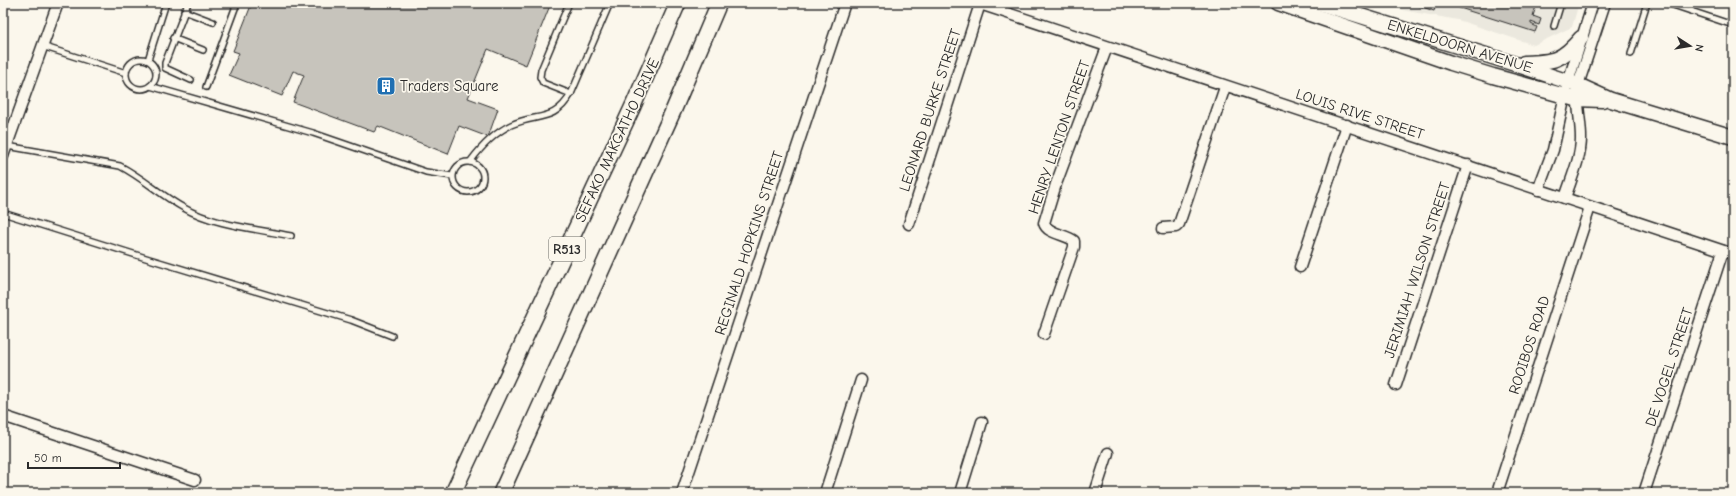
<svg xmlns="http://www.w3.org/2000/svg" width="1736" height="496" font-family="'Comic Neue',sans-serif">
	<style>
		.built { fill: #ebe8de }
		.building { fill: #c7c4bc; stroke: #2b2b2b }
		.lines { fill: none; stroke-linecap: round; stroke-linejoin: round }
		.lane-casing { stroke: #2b2b2b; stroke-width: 8 }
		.street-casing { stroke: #2b2b2b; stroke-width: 13 }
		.secondary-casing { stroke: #2b2b2b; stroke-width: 17 }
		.primary-casing { stroke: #2b2b2b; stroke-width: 18 }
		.lane { stroke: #fbf7ec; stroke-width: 5 }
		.street { stroke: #fbf7ec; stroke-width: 10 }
		.secondary { stroke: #fbf7ec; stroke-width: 14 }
		.primary { stroke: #fbf7ec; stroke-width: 15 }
		.labels { text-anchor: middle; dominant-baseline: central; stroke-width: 3.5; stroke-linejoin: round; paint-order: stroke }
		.shield { fill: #fbf7ec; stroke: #696865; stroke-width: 1 }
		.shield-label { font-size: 14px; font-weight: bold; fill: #2b2b2b }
		.street-label { font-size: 15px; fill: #2b2b2b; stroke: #fbf7ec }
		.poi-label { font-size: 15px; fill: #2b2b2b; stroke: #fbf7ec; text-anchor: start }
	</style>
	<rect width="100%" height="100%" fill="#fbf7ec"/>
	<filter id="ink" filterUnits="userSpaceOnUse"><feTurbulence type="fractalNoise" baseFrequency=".025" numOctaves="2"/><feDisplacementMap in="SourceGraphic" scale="8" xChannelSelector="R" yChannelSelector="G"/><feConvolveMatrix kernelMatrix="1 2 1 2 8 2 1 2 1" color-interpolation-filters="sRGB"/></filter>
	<g filter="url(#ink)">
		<path class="built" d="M1379,3H1579L1572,27L1534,45L1458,20L1402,10Z"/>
		<g class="building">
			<path d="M252,3H551L526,65L488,49L468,98L498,109L488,137L459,126L448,154L378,126L374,132L293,102L304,75L293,71L282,96L229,75L239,53L233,51Z"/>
			<path d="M1411,3H1437L1434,11Z"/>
			<path d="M1444,3H1537L1533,16L1541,19L1539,25L1531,22V24L1537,27L1535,32Z"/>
		</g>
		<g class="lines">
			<g class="lane-casing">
				<g id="lane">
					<path d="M188,3L165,63V68L191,80"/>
					<path d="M569,3L541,70L540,77L543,83L571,94"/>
					<path d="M1667,3L1733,25"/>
					<path d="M1691,3V11"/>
					<path d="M184,11L213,22"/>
					<path d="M1554,26L1561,3"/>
					<path d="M173,38L203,50"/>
					<path d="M42,46L126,73"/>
					<path d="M1631,54L1647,3"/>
					<circle cx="141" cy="74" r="15"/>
					<path d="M148,60L166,3"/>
					<path d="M150,86L313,133L426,172L452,176"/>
					<path d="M206,87L237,3"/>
					<path d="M7,146L120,166C143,178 162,196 184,208C213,225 258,229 291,236"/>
					<circle cx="468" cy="177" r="15"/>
					<path d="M470,162C481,147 494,133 511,125C537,113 554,123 571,94L610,3"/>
					<path d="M3,213L146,258L351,320L392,336"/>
				</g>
			</g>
			<g class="street-casing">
				<g id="street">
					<path d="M977,3L1733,254"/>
					<path d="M3,156L58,3"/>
					<path d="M1538,190L1553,150L1568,82L1593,3"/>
					<path d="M1565,198C1571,179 1581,158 1581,138C1581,120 1576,104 1578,85L1605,3"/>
					<path d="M909,224L980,4"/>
					<path d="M1163,228L1176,227L1179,224L1225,87"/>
					<path d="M1300,267L1347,125"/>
					<path d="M1044,334L1074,247V241C1066,234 1047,234 1044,223L1056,184L1107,47"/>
					<path d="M1396,385L1468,165"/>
					<path d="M3,416L195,480"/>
					<path d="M682,493L845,3"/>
					<path d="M825,493L861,380"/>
					<path d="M960,493L982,422"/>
					<path d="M1095,493L1108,453"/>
					<path d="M1497,493L1590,207"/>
					<path d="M1644,493L1723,251"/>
				</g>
			</g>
			<g class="secondary-casing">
				<g id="secondary">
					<path d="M1278,3L1451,63L1493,76L1576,99L1602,100"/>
					<path d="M1319,3L1515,64L1578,85L1611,100L1733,137"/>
					<path d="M1524,63C1553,62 1562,61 1581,38"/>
				</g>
			</g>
			<g class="primary-casing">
				<g id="primary">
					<path d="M453,493L633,106L678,3"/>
					<path d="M501,493L674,109L719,3"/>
				</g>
			</g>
			<use href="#lane" class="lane"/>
			<use href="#street" class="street"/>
			<use href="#secondary" class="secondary"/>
			<use href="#primary" class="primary"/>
		</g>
	</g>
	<defs>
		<g id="building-square" transform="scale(1)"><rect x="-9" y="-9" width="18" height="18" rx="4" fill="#1f6fb2" stroke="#fbf7ec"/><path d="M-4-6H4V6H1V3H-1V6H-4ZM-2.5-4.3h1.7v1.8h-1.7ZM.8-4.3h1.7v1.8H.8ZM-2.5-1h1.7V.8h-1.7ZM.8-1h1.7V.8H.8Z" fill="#fff"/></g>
	</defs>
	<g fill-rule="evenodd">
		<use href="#building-square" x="386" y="86"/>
	</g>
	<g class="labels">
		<rect class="shield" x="549" y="237" width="36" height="24" rx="3"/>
		<g class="shield-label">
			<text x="567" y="249">R513</text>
		</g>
		<g class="street-label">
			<text transform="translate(1460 46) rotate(17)">ENKELDOORN AVENUE</text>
			<text transform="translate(930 110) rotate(-72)">LEONARD BURKE STREET</text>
			<text transform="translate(1360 114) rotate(18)">LOUIS RIVE STREET</text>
			<text transform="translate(1059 137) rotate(-71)">HENRY LENTON STREET</text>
			<text transform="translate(617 140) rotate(-65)">SEFAKO MAKGATHO DRIVE</text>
			<text transform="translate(749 243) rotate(-72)">REGINALD HOPKINS STREET</text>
			<text transform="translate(1417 270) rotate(-72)">JERIMIAH WILSON STREET</text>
			<text transform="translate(1529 345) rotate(-72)">ROOIBOS ROAD</text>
			<text transform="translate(1669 367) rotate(-72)">DE VOGEL STREET</text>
		</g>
		<g class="poi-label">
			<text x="400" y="86">Traders Square</text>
		</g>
	</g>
	<rect width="1736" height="496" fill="none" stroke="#fbf7ec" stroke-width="16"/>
	<rect x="8" y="8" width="1720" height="480" fill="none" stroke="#2b2b2b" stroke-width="1.5" filter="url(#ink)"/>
	<g transform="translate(1690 46) rotate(102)" stroke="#fbf7ec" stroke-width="3" paint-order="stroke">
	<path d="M0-3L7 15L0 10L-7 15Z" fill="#2b2b2b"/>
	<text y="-6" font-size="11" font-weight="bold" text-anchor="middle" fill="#2b2b2b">N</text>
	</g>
	<path d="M28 462v6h92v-6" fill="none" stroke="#2b2b2b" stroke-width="2"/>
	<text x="34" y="462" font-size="12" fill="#2b2b2b" stroke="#fbf7ec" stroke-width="3" paint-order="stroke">50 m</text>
</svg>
